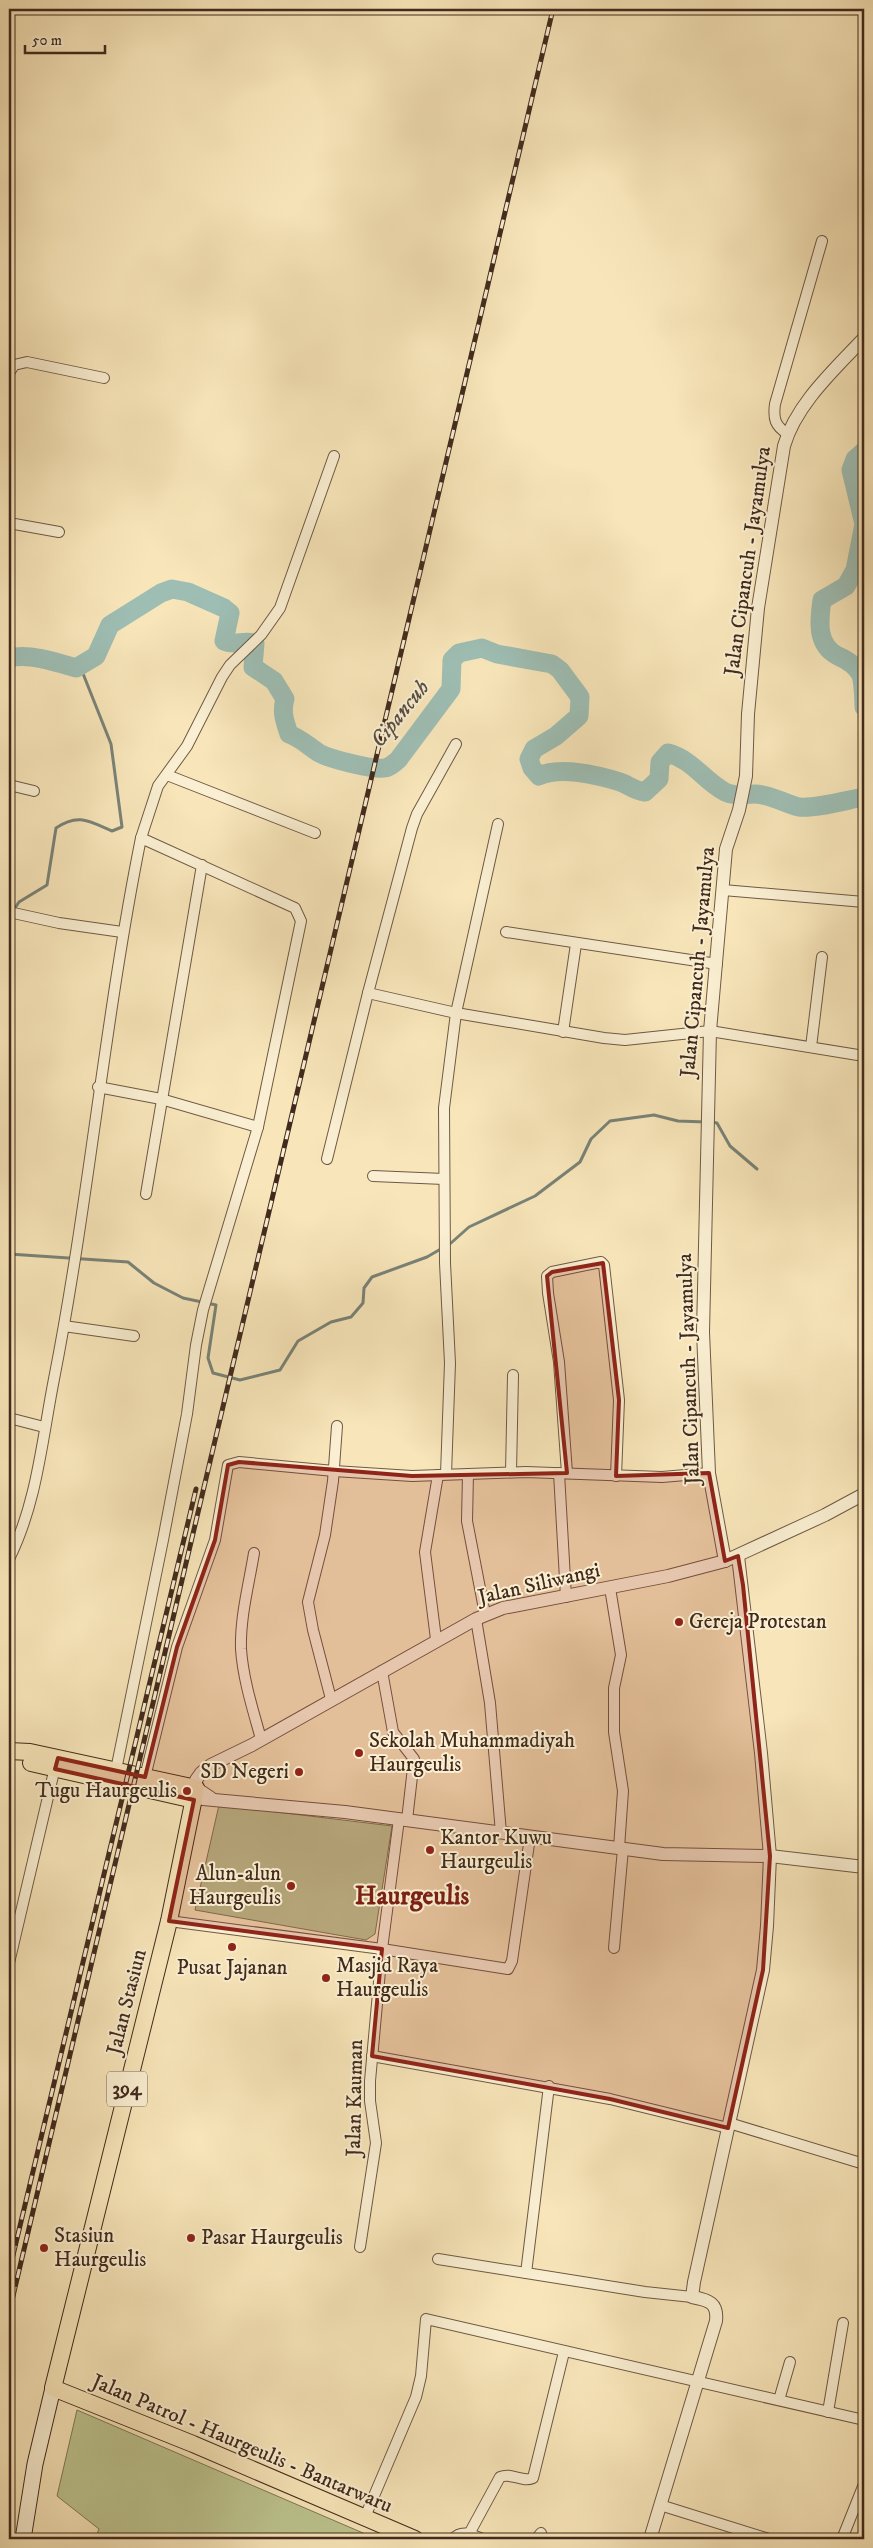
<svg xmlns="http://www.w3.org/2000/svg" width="873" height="2548" font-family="'IM FELL DW Pica',serif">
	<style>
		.green { fill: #bdc590; stroke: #7f7856 }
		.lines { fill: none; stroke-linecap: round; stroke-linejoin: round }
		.stream { stroke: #798378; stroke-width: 3 }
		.river { stroke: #9ebeb4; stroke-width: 19 }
		.minor-casing { stroke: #6f5944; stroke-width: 12 }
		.tertiary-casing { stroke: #6f5944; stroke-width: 14 }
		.secondary-casing { stroke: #412a1d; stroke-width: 17 }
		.primary-casing { stroke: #412a1d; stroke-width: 18 }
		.minor { stroke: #faefd2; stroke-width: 10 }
		.tertiary { stroke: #faefd2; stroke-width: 12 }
		.secondary { stroke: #faefd2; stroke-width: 15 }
		.primary { stroke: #f8e6ba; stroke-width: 16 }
		.rail-casing { stroke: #412a1d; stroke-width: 5 }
		.rail { stroke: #faefd2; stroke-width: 3; stroke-dasharray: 9; stroke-linecap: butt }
		.marked { fill: #8f2418; fill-opacity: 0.2; stroke: #8f2418; stroke-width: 4; stroke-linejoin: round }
		.poi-dot { fill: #8f2418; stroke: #faefd2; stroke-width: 2 }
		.labels { text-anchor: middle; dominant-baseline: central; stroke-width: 4; stroke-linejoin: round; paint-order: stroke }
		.shield { fill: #faefd2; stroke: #786553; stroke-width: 1 }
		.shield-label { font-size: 20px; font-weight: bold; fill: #412a1d }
		.street-label { font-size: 21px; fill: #412a1d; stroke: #faefd2 }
		.poi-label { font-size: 21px; fill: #412a1d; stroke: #faefd2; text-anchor: start }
		.water-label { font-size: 22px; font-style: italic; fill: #584f43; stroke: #faefd2 }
		.district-label { font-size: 26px; font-weight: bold; fill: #7a1f14; stroke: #faefd2 }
	</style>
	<rect width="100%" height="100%" fill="#f8e6ba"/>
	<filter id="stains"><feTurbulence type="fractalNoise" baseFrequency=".004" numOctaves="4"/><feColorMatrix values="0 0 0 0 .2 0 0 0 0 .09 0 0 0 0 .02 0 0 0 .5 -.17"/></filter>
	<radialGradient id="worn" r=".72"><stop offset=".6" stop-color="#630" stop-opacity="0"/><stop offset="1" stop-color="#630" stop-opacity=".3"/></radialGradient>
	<g class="green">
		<path d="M219,1805L392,1826L375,1934L366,1940L195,1910Z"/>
		<path d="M77,2410L377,2539H95L99,2529L57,2496Z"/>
	</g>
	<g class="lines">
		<g class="stream">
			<path d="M9,917L19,902L47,885L56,828C78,813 89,821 112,831L122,827L111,744L80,666"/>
			<path d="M712,1122L717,1123L730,1146L757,1169"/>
			<path d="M9,1254L128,1262L154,1283L183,1298L216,1305L208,1358L213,1373L240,1380L280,1370L298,1341L331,1322L351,1317L363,1303L364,1288L372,1277L427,1257L451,1243L469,1227L535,1196L580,1162L591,1139L610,1121L654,1115L678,1121L706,1122"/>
		</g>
		<g class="river">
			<path d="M864,451L855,459L851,470L864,524L855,570L846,586L822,600C819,621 816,645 838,656C847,660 856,665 861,675C863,681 864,700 864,707"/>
			<path d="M9,658C30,653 56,662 76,668L96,656L110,625L161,593L172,589L188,592L224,608L230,613L224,641C234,646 243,640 255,643L253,667L274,681L285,699C281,712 285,722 289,734C302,739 308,746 319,753C330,759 373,770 385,768C390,767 394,763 398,760L451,689L452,660L459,653L482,648L497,654L552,664L560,670L580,697L579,716L556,736L534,749L529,759L532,768L539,776C560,766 598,775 620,782C630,785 632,790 645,792L659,779L660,762L668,753C693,760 703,780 725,792C735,797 745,794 755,794C770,794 785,804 799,807C815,809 847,800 864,797"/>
		</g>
		<g class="minor-casing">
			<g id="minor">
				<path d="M9,373L14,365L27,362L104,378"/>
				<path d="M788,434C775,426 773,419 775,404L822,241"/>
				<path d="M9,523L59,532"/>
				<path d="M167,775L315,833"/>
				<path d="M9,785L34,791"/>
				<path d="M141,838L158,786L187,746L222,677L230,665L261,635L280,608L334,456"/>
				<path d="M723,890L864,902"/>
				<path d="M9,912L59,923L122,932"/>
				<path d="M506,932L717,964"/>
				<path d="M368,993L456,1013L604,1038L625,1040L710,1031L864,1056"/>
				<path d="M563,1032L576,944"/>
				<path d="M811,1047L822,957"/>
				<path d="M98,1087L161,1099L258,1127"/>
				<path d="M327,1159L368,993L412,828L417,814L456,744"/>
				<path d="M373,1176L444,1179"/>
				<path d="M146,1194L202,865"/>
				<path d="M64,1326L134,1336"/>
				<path d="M9,1418L44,1427"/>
				<path d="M511,1472L513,1375"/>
				<path d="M559,1473L566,1597"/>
				<path d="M567,1473L559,1362L548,1293L547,1276L552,1272L601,1262L604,1265L619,1400L616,1476"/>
				<path d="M446,1474L450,1363L445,1263L444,1108L456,1013L498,824"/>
				<path d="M468,1474L467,1521L485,1614"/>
				<path d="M254,1553C249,1584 240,1617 241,1649C243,1679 253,1710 261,1739"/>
				<path d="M9,1559C37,1503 42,1440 54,1379C89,1200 105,1017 141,838L295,908L301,921L258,1127L203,1310L196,1345L187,1414L163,1540L116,1770"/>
				<path d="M610,1588L621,1655L614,1688V1732L623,1791L619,1848"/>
				<path d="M476,1619L490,1703L501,1833"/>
				<path d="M436,1639L425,1552L438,1475"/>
				<path d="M382,1671L393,1732L414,1759L407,1820"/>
				<path d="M331,1699L313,1630L308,1602L325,1535L333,1481L337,1426"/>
				<path d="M145,1777L177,1647L215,1540L228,1465L239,1462L334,1471L412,1476L526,1472L662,1477L709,1473"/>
				<path d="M169,1921L382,1949L508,1969L512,1961L530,1837"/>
				<path d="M614,1948L623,1849"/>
				<path d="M9,1963L56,1763"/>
				<path d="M372,2056L610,2099L728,2128"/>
				<path d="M729,2123L864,2164"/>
				<path d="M360,2247L376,2143L370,2101V2081L382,1949L399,1819"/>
				<path d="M438,2259L645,2292L692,2297"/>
				<path d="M526,2273L549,2086"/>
				<path d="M779,2400L790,2362"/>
				<path d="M828,2412L843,2323"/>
				<path d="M660,2505L769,2539"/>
				<path d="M365,2517L416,2397L421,2376L426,2319L864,2420"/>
				<path d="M469,2534L500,2477C512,2472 522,2483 533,2478L564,2352"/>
				<path d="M453,2539C462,2529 472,2535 483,2539"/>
				<path d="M536,2539L541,2533"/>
				<path d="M842,2539L864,2484"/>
			</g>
		</g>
		<g class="tertiary-casing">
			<g id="tertiary">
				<path d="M725,1561L709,1473L703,1332L710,1031L726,849L739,810L746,776L748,714L758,608L784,446C796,404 835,369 864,338"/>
				<path d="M211,1798L196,1788V1780L201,1773L211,1765L252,1745L476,1619L503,1608L668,1576L725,1561L825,1515L864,1494"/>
				<path d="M203,1799L345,1812L663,1854L770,1856L864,1867"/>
				<path d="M650,2539L716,2321C718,2303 709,2300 692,2297L694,2282L763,1970L767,1926L770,1856L761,1753L738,1556"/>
			</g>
		</g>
		<g class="secondary-casing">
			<path id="secondary" d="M23,2539L35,2464L53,2388"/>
		</g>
		<g class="primary-casing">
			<g id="primary">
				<path d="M9,1751L30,1752L196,1788L169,1921L53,2388L193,2444L415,2539"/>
				<path d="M31,1763L194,1800"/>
			</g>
		</g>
		<use href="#minor" class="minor"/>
		<use href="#tertiary" class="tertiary"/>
		<use href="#secondary" class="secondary"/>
		<use href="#primary" class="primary"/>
		<g class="rail-casing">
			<g id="rail">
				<path d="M9,2272L196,1489"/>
				<path d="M9,2313L553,9"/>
			</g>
		</g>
		<use href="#rail" class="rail"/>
	</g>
	<path class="marked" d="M603,1263L619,1400L616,1476L709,1473L725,1561L738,1556L743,1585L770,1856L763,1970L728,2128L610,2099L372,2056L382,1949L169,1921L194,1800L55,1769L58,1758L145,1777L177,1647L215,1540L228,1465L239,1462L412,1476L567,1473L547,1276L552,1272Z"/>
	<g class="poi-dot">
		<circle cx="679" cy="1622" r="5"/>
		<circle cx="359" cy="1753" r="5"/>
		<circle cx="299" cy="1772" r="5"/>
		<circle cx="187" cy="1791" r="5"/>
		<circle cx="430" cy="1850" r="5"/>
		<circle cx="291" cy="1886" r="5"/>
		<circle cx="232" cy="1947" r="5"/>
		<circle cx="326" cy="1978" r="5"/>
		<circle cx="191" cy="2238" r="5"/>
		<circle cx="44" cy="2248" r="5"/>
	</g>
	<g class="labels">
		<rect class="shield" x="107" y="2071.5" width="40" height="35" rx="4"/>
		<g class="shield-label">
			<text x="127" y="2089">394</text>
		</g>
		<g class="street-label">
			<text transform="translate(748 561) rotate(-82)">Jalan Cipancuh - Jayamulya</text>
			<text transform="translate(698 962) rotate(-85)">Jalan Cipancuh - Jayamulya</text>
			<text transform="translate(689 1369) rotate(-92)">Jalan Cipancuh - Jayamulya</text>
			<text transform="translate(539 1584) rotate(-13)">Jalan Siliwangi</text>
			<text transform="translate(127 2002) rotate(-76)">Jalan Stasiun</text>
			<text transform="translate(355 2098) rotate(-89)">Jalan Kauman</text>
			<text transform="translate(242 2444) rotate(23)">Jalan Patrol - Haurgeulis - Bantarwaru</text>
		</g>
		<g class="poi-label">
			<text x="689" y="1622">Gereja Protestan</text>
			<text x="369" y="1741">Sekolah Muhammadiyah<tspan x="369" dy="24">Haurgeulis</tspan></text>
			<text x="289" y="1772" text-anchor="end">SD Negeri</text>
			<text x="177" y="1791" text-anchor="end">Tugu Haurgeulis</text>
			<text x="440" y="1838">Kantor Kuwu<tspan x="440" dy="24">Haurgeulis</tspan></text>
			<text x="281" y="1874" text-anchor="end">Alun-alun<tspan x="281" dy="24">Haurgeulis</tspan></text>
			<text x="336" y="1966">Masjid Raya<tspan x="336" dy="24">Haurgeulis</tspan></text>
			<text x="232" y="1968" text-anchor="middle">Pusat Jajanan</text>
			<text x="54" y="2236">Stasiun<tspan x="54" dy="24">Haurgeulis</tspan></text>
			<text x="201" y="2238">Pasar Haurgeulis</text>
		</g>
		<g class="water-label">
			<text transform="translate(400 714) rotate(-51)">Cipancuh</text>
		</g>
		<g class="district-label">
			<text x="412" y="1896">Haurgeulis</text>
		</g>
	</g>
	<rect width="873" height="2548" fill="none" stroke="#f8e6ba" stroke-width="30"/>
	<rect x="10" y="10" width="853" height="2528" fill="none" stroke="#412a1d" stroke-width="2.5"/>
	<rect x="15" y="15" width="843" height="2518" fill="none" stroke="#412a1d"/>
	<path d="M25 45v8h80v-8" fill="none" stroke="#412a1d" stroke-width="2.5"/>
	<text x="32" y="45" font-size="15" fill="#412a1d" stroke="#faefd2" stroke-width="4" paint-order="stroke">50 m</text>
	<rect width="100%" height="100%" filter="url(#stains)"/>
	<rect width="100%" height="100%" fill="url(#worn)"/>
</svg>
